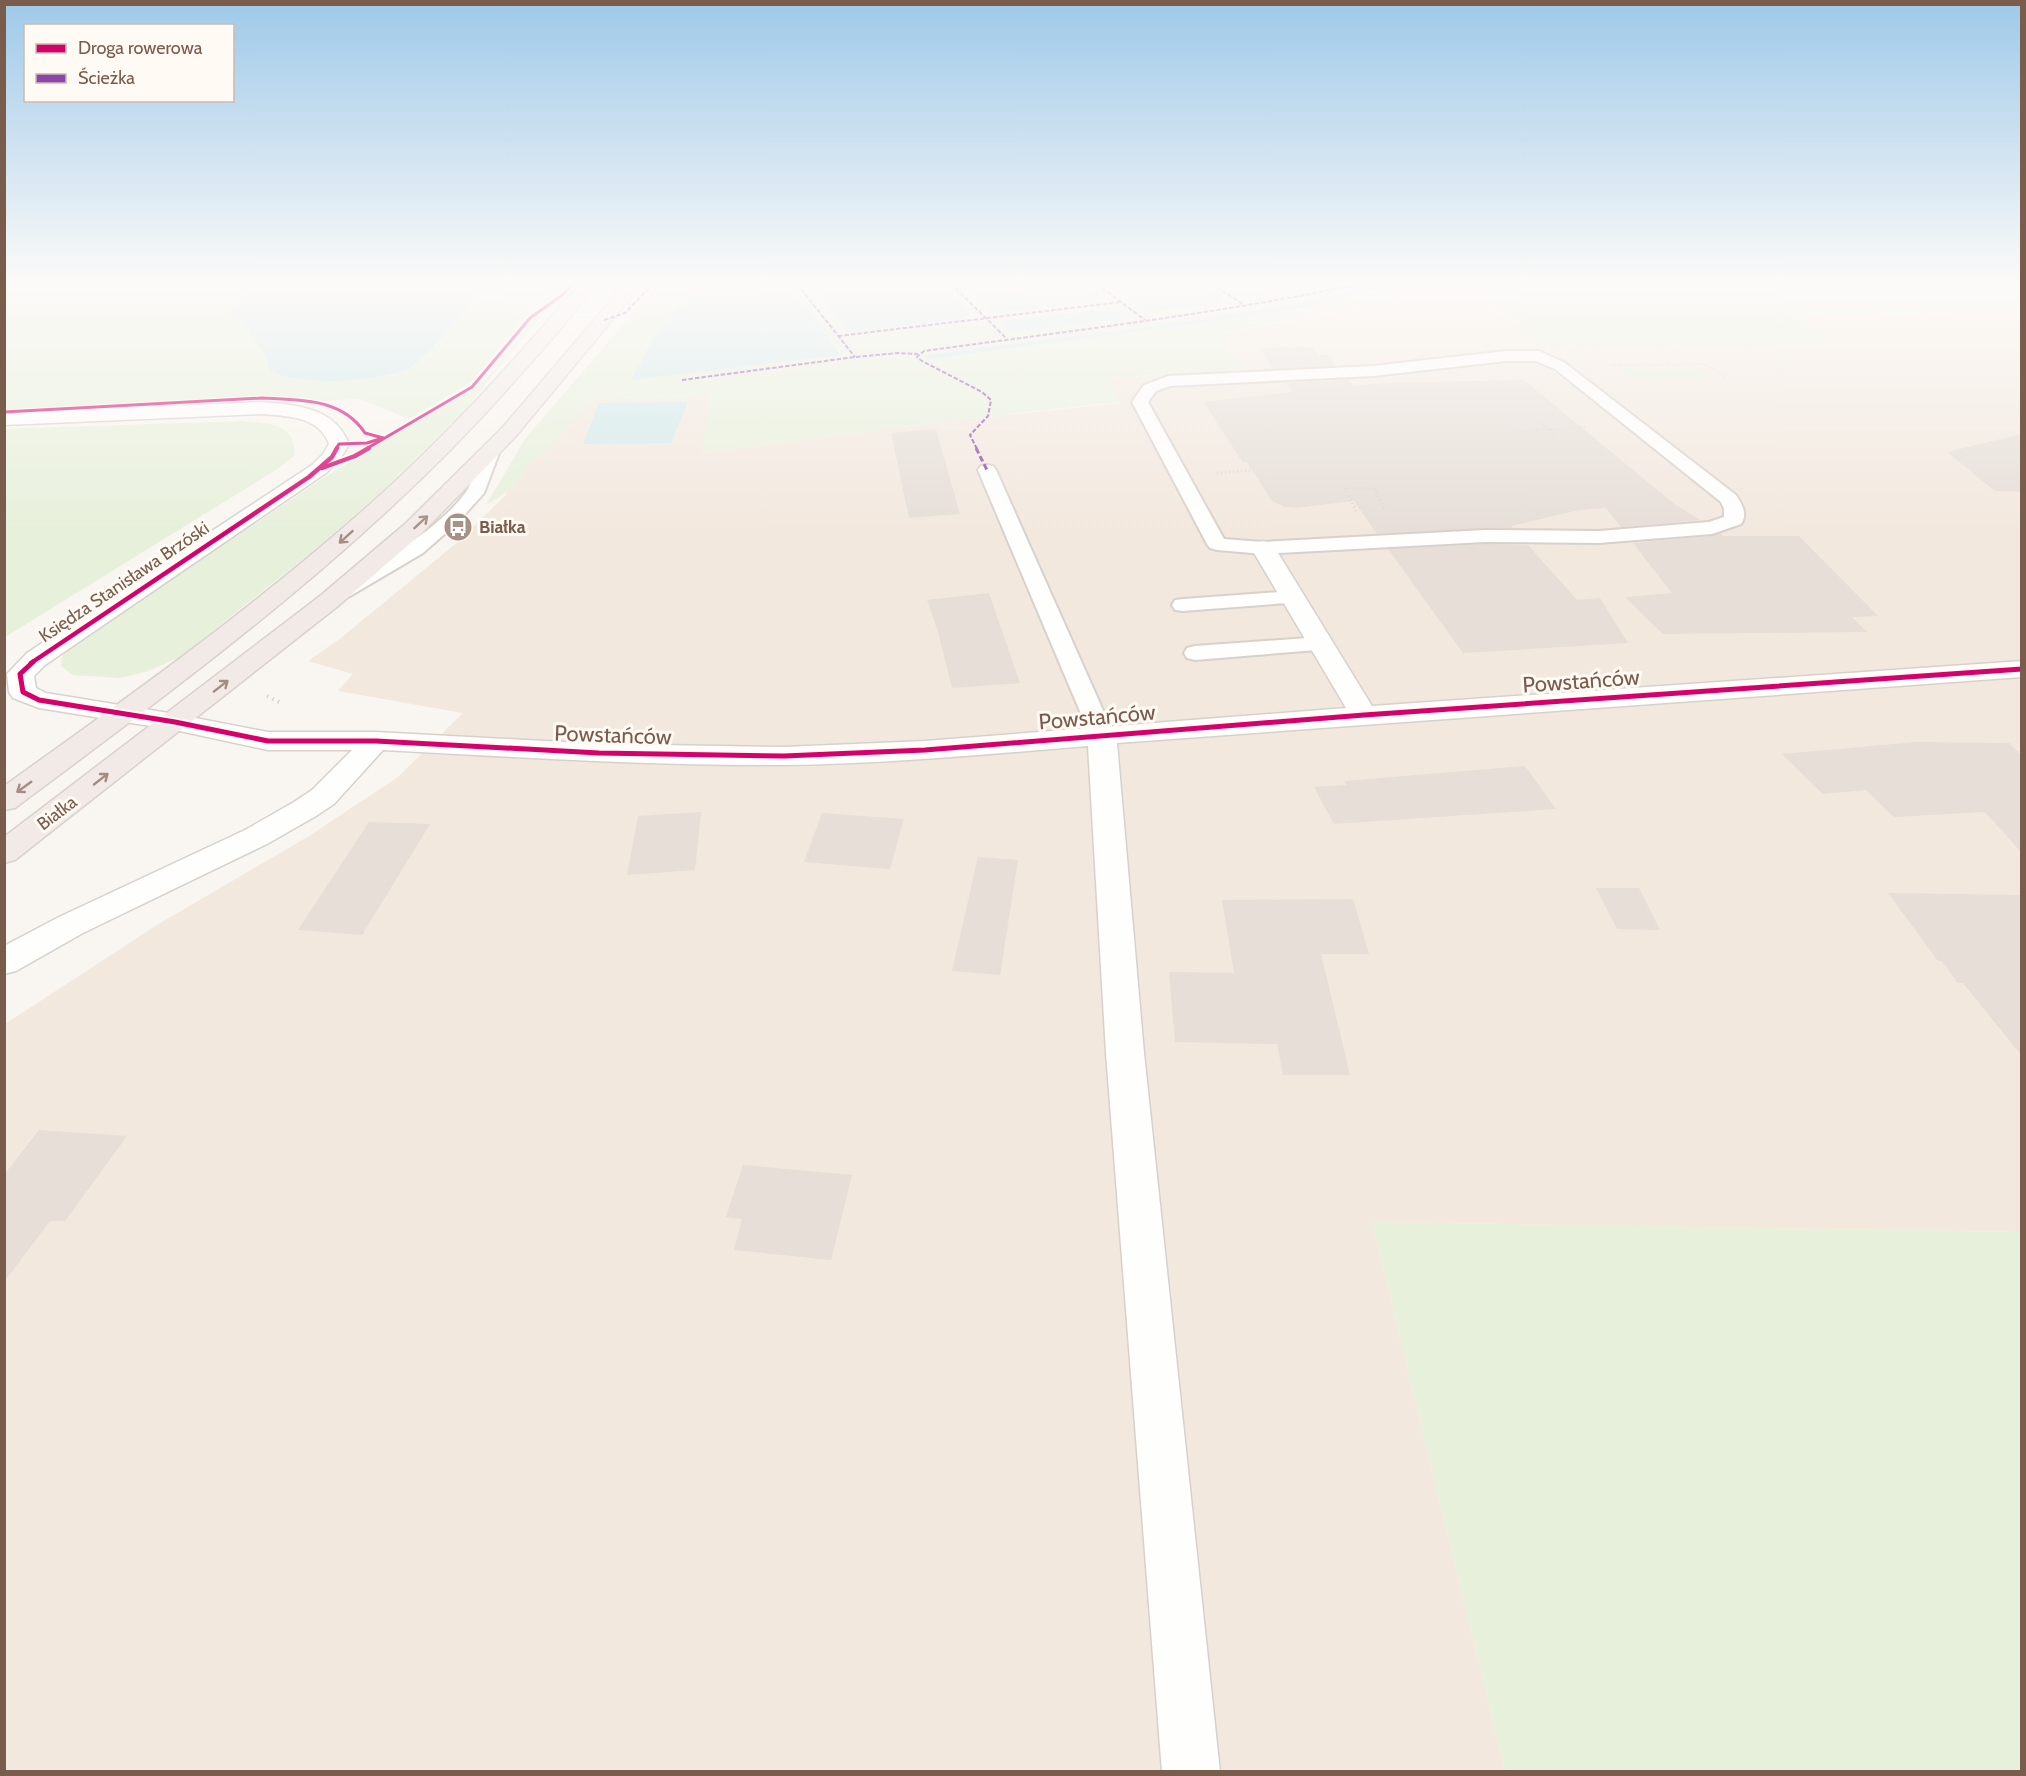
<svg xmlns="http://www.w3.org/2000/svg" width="2026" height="1776" font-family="Cabin,sans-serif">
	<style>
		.residential { fill: #f2e8de }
		.green { fill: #e7f0db }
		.water { fill: #d0e8ea }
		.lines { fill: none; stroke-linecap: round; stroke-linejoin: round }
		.stream { fill: #d0e8ea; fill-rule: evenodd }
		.building { fill: #e6ded7 }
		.lane-casing { stroke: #d7d1cb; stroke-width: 4 }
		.street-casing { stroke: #d7d1cb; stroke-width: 3 }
		.highway-casing { stroke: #dad1cc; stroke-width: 3 }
		.path-far2 { stroke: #dcd5d0; stroke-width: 2; stroke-dasharray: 1 2; stroke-linecap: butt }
		.path-far1 { stroke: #dcd5d0; stroke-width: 3; stroke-dasharray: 1 3; stroke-linecap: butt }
		.path { stroke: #dcd5d0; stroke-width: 4; stroke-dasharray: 1.5 4.5; stroke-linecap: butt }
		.lane { fill: #fefefd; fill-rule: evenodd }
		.street { fill: #fefefd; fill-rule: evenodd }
		.highway { fill: #f2eae7; fill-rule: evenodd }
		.quiet-far1 { stroke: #8e44ad; stroke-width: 2; stroke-dasharray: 4.5 2; stroke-linecap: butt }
		.quiet { stroke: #8e44ad; stroke-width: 3; stroke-dasharray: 6 3; stroke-linecap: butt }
		.cycleway-far2-casing { stroke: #fffaf3; stroke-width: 5 }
		.cycleway-far1-casing { stroke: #fffaf3; stroke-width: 8 }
		.cycleway-casing { stroke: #fffaf3; stroke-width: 9 }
		.cycleway-far2 { stroke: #d6006c; stroke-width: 3 }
		.cycleway-far1 { stroke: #d6006c; stroke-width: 4.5 }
		.cycleway { stroke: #d6006c; stroke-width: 5 }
		.oneway { stroke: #a48e83 }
		.labels { text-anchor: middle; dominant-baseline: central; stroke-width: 6; stroke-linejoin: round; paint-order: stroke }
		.far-poi-label { font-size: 18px; font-weight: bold; fill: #7a5c4d; stroke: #fffaf3; text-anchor: start }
		.far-street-label { font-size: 18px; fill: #7a5c4d; stroke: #fffaf3 }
		.street-label { font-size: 22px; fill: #7a5c4d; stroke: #fffaf3 }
	</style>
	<rect width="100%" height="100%" fill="#f9f5f0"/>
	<path class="residential" d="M1464,285L1507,319L2021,311V1232L1372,1222L1505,1771L5,1772V1024L157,925L309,836L398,777L463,713L338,691L353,674L308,661L341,638L454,545L505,496L518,465L585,393L711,396L702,453L950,421L1119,403L1108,378L1243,370L1219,335Z"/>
	<g class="green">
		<path d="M4,284H561L524,319L471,382L409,419L360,399L5,415Z"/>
		<path d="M658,284H2021V311L1794,314L1828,343L1546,348L1464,285L1219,334L1244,370L1109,378L1119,402L950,421L701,453L711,396H689V400L594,398L554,443L528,466L515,487L486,505L525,439Z"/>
		<path d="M544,312L463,412L381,492L319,546L180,657L148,671L120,678L73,675L61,666L63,654L74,645L328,475L477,385L486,379L532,322Z"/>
		<path d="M1695,367L1711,380L1637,381L1623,368Z"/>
		<path d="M240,421C265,423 298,422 294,456L276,470L5,637V429Z"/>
		<path d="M1372,1222L2021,1232V1771H1505Z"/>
	</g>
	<g class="water">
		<path d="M266,284H481C476,300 424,360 409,368C381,382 294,388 269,369L267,358L256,343L249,328L229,317C233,302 252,289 266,284Z"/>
		<path d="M698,284H783L807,309L840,355L631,380L655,336Z"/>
		<path d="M811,284H940L971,315L954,321L850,331Z"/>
		<path d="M963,284H1083L1104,300L993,313Z"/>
		<path d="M1109,284H1205L1223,296L1214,303L1151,312L1143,309Z"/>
		<path d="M1112,308L1127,318L1012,332L1003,327L1000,321Z"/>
		<path d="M688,402L671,443L583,444L599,403Z"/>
	</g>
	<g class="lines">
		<path class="stream" d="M1384,284H1397L1307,307L1252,316L929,359L925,357L929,355C1081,334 1235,320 1384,284Z"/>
	</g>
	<g class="building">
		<path d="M1313,347L1319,355H1328L1336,366L1274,369L1259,348Z"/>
		<path d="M1348,380L1353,386L1382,383L1524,380L1673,503L1700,520L1621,527L1606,508L1579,510L1511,526L1513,528L1377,534L1354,501L1296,508L1285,507L1272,501L1247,462H1242L1204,402L1292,392L1285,383Z"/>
		<path d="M936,429L960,514L909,518L891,433Z"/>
		<path d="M2022,434V492L1995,491L1947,452Z"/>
		<path d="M1720,534L1724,536H1799L1878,616L1852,617L1867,632L1663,634L1625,597L1672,593L1633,543L1712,536Z"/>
		<path d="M1485,544L1528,545L1577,600L1600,598L1628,643L1463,653L1388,549Z"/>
		<path d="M989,593L1020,683L952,688L938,632L927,600Z"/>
		<path d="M1917,742L2009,743L2022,756V853L1985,812L1894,817L1866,790L1823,794L1782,754Z"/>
		<path d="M1525,766L1556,809L1334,824L1314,787L1346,785L1344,781Z"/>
		<path d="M701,812L695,870L627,875L638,816Z"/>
		<path d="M822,813L904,819L890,869L804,862Z"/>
		<path d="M369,822L430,824L362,935L298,930Z"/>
		<path d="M978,857L1018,860L1000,975L952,971Z"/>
		<path d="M1596,888H1639L1660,930L1617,929Z"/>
		<path d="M1888,893L2022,895V1056L1963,983H1958L1942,961H1938Z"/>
		<path d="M1353,899L1369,954H1321L1350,1075H1283L1277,1044L1175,1042L1169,972L1234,973L1222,900Z"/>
		<path d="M39,1130L127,1136L65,1221H50L4,1282V1175Z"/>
		<path d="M743,1165L852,1175L831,1260L734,1250L742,1219L726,1217Z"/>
	</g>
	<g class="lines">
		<g class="lane-casing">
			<g id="lane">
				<path d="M1506,351H1539L1565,363L1736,495C1742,504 1748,514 1741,524L1712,534L1599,543L1485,542L1263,554L1217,550L1210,548L1207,544L1132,402L1144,385L1168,376L1373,366ZM1506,361H1536L1555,369L1721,502L1724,509V517L1709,522L1599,531L1485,530L1263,542L1224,539L1148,402L1156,391L1170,386L1373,376Z"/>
				<path d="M490,448L496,449L499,453L484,493L458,522L423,553L350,596L343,598L336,596L332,592L336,588C378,563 437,532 466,492C473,481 476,465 481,453L484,449Z"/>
				<path d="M987,465L993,466L996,470L1114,735L1111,740L1102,742L1093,740L1090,735L978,470L981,466Z"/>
				<path d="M1293,591L1301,592L1304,597L1301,602L1183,611L1175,610L1172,605L1175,600L1183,599Z"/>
				<path d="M1321,637L1329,639L1332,644L1329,649L1195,660L1187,658L1184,653L1187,648L1195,646Z"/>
			</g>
		</g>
		<g class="street-casing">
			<path id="street" d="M261,402C296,405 335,407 349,444L339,461L326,473L45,665L34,676L36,688L46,693L175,714L268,732H376L599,744L784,747L925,741L1346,708L1251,548L1255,543L1263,541L1271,543L1275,548L1372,706L2022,661V677L1117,743L1144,1053L1220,1772H1162L1106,1053L1088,746C987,754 886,764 784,765C650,766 517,757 383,750L334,804L316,816L267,844L83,933L16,971L4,974V946L59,917L245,830L294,802L312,790L352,750H268L175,730L39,708L13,698L9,692L7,674L27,653L312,465L323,454L329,444C319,416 287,416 261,414L4,425V413Z"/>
		</g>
		<g class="highway-casing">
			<g id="highway">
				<path d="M579,284H595C570,320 540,353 511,385C366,549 189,678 15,808L4,810V786C137,691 270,596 390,486C458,423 520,355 579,284Z"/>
				<path d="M625,284H642L516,436L421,534L338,606L15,860L4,863V837L320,596L405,524L502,428Z"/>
			</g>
		</g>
		<g class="path-far2">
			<path d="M1612,365L1702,364L1714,369L1727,380"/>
			<path d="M1543,424L1556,436"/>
			<path d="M1515,432L1585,427"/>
		</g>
		<g class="path-far1">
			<path d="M1217,473L1252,470"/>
			<path d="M1356,511L1345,488H1375L1384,508"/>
		</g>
		<path class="path" d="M267,696L281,703"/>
		<use href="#lane" class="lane"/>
		<use href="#street" class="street"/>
		<use href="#highway" class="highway"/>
		<g class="quiet-far1">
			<path d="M797,284L855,357"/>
			<path d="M951,284L1007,339"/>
			<path d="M1097,284L1145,320"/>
			<path d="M1211,284L1243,304"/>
			<path d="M604,320L625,313L653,284"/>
			<path d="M838,336L1121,302"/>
			<path d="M682,380L855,357L898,353L918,354"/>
			<path d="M977,449L970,435L988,416L991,400L982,392L922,361L917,357L924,351C1070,331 1216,314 1360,284"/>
		</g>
		<path class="quiet" d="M976,448L987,470"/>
		<g class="cycleway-far2-casing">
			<g id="cycleway-far2">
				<path d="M4,412L262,398C300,400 342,398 365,433L383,438"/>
				<path d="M336,449L339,444L367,443L383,438"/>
				<path d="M366,449L472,387L530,318L561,296L573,284"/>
			</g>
		</g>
		<g class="cycleway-far1-casing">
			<g id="cycleway-far1">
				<path d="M322,468L355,456L369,448"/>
				<path d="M31,663L309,477L332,457L337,448"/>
			</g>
		</g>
		<g class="cycleway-casing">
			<path id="cycleway" d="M33,662L20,674L23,692L39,700L175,722L268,741H376L599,753L784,756L925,750L1364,715L2022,669"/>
		</g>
		<use href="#cycleway-far2" class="cycleway-far2"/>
		<use href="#cycleway-far1" class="cycleway-far1"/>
		<use href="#cycleway" class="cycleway"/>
	</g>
	<defs><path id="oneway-shaft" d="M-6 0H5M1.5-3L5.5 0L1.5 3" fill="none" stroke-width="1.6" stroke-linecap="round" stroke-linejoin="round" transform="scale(1.5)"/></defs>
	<g class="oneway">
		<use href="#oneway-shaft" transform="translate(421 522) rotate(-43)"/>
		<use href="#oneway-shaft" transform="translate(346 537) rotate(138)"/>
		<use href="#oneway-shaft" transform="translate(221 686) rotate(-38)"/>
		<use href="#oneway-shaft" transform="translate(101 779) rotate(-38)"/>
		<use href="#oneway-shaft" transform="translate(24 787) rotate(144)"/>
	</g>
	<linearGradient id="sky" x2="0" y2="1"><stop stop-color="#9ec9e9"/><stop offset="0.53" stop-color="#fcfaf8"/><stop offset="1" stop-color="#fcfaf8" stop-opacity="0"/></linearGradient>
	<rect width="2026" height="533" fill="url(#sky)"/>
	<defs>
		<g id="bus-disc" transform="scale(1.5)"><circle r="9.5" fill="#a69286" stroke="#fffaf3"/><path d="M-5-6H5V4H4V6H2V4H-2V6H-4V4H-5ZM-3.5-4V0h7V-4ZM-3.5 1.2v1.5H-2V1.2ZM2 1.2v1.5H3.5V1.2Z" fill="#fff"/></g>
	</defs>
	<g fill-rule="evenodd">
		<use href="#bus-disc" x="458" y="527"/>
	</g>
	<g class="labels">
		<g class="far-poi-label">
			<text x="479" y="527">Białka</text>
		</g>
		<g class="far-street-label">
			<text transform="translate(124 582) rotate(-34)">Księdza Stanisława Brzóski</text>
			<text transform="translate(57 813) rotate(-37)">Białka</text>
		</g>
		<g class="street-label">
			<text transform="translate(1581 681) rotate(-4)">Powstańców</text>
			<text transform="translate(1097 717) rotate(-5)">Powstańców</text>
			<text transform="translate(613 735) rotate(2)">Powstańców</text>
		</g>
	</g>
	<rect width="2026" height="1776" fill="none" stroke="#7a5c4d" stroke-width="12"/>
	<rect x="24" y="24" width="210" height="78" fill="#fffaf3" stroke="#cabbb1" stroke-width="1.5"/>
	<rect x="36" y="44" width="30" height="9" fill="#d6006c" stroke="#cabbb1" stroke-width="1.5"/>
	<text x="78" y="54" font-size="18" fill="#7a5c4d">Droga rowerowa</text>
	<rect x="36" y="74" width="30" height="9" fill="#8e44ad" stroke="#cabbb1" stroke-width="1.5"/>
	<text x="78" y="84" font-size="18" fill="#7a5c4d">Ścieżka</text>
</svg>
